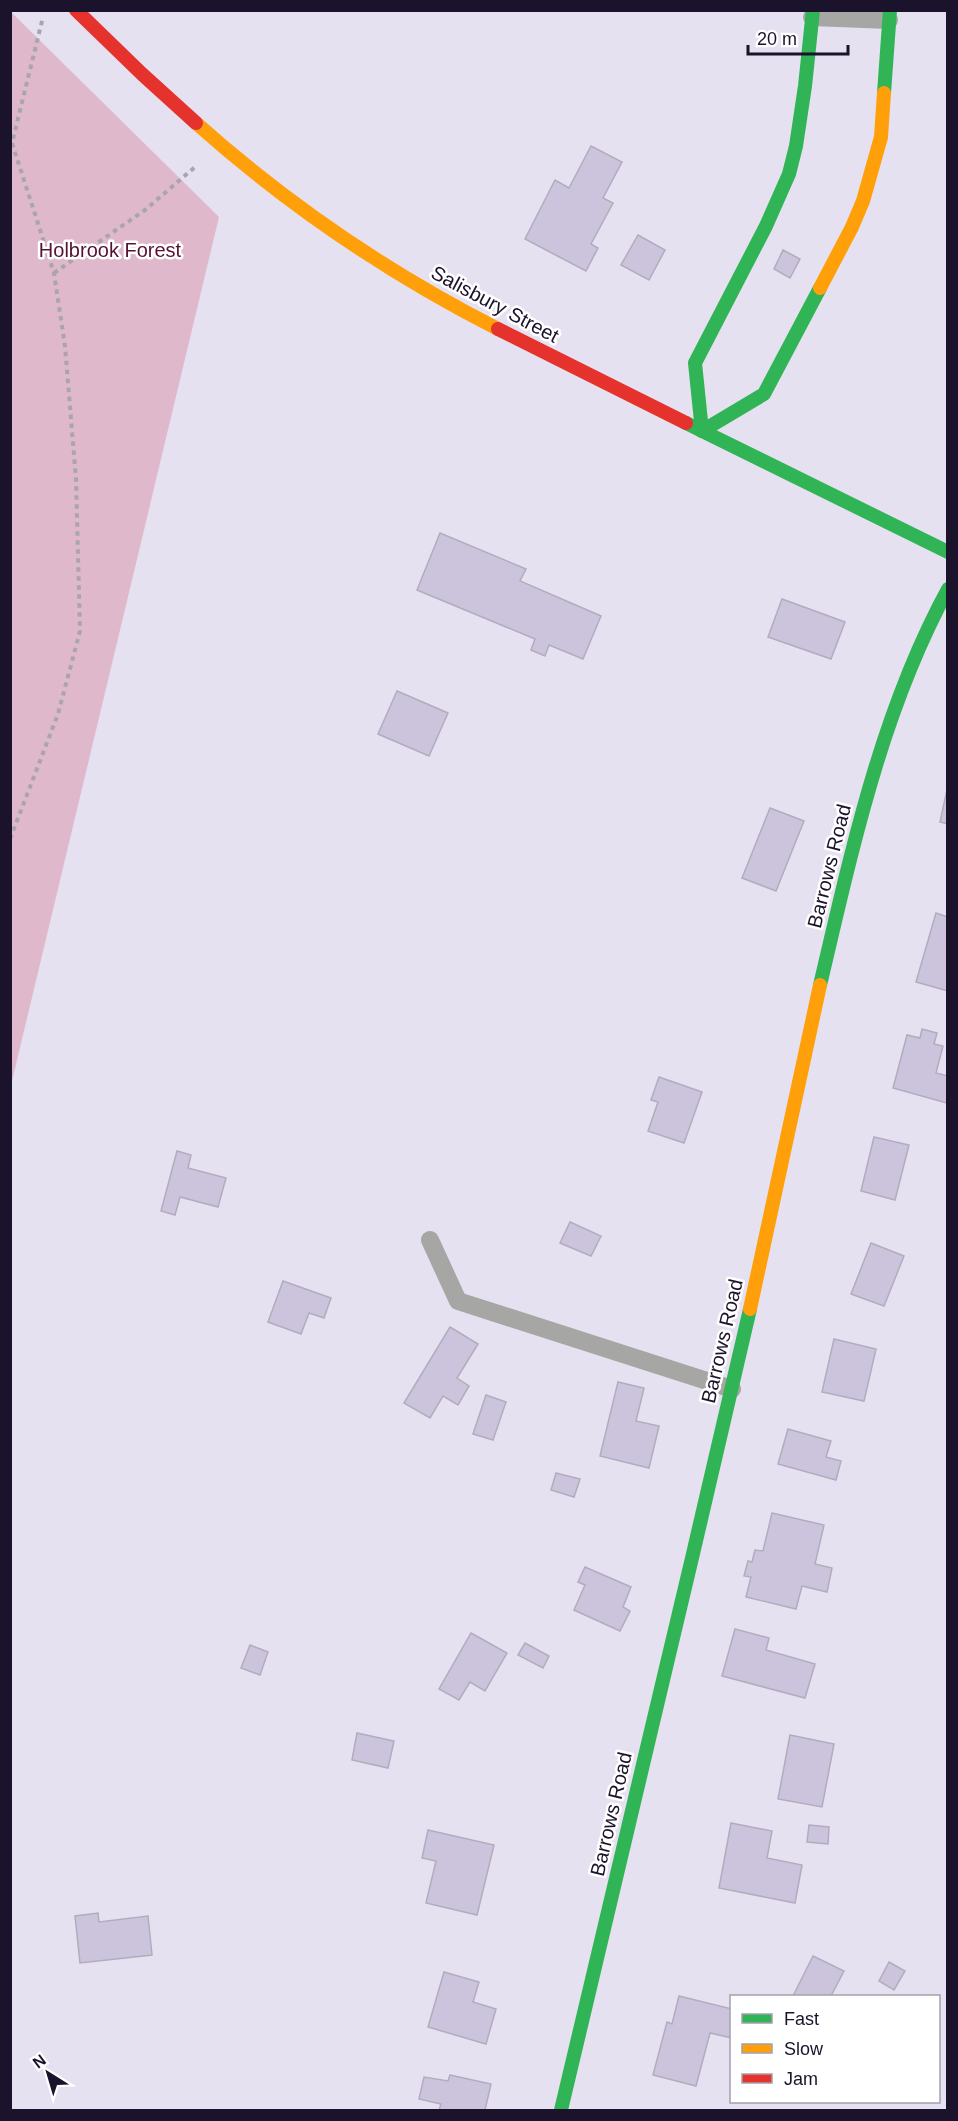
<svg xmlns="http://www.w3.org/2000/svg" width="958" height="2121" font-family="Arial,sans-serif">
	<style>
		.green { fill: #dfb8cc }
		.building { fill: #ccc4dd; stroke: #b1acbe; stroke-width: 1.5 }
		.lines { fill: none; stroke-linecap: round; stroke-linejoin: round }
		.path { stroke: #a9a6ab; stroke-width: 4; stroke-dasharray: 4.5 4.5; stroke-linecap: butt }
		.lane { stroke: #a6a6a5; stroke-width: 18 }
		.fast { stroke: #30b455; stroke-width: 14 }
		.slow { stroke: #ff9f0a; stroke-width: 14 }
		.jam { stroke: #e5322d; stroke-width: 14 }
		.labels { text-anchor: middle; dominant-baseline: central; stroke-width: 5; stroke-linejoin: round; paint-order: stroke }
		.park-label { font-size: 20px; fill: #561331; stroke: #fff }
		.street-label { font-size: 20px; fill: #1b132b; stroke: #fff }
	</style>
	<rect width="100%" height="100%" fill="#e5e1f0"/>
	<path class="green" d="M11,12L219,217L11,1085L10,12Z"/>
	<g class="building">
		<path d="M591,146L622,162L603,198L613,203L591,244L598,248L586,271L525,239L555,180L569,188Z"/>
		<path d="M638,235L665,250L649,280L621,265Z"/>
		<path d="M783,250L800,259L790,278L774,269Z"/>
		<path d="M440,533L526,569L520,581L601,616L583,659L549,645L545,656L531,650L535,639L417,590Z"/>
		<path d="M782,599L845,622L831,659L768,637Z"/>
		<path d="M397,691L448,713L429,756L378,734Z"/>
		<path d="M948,785V824L940,822Z"/>
		<path d="M770,808L804,821L776,891L742,878Z"/>
		<path d="M936,913L948,917V991L916,982Z"/>
		<path d="M922,1029L937,1033L934,1044L943,1046L936,1073L948,1076L947,1103L893,1088L907,1035L920,1038Z"/>
		<path d="M659,1077L702,1092L684,1143L648,1131L658,1102L651,1100Z"/>
		<path d="M874,1137L909,1145L895,1200L861,1191Z"/>
		<path d="M177,1151L191,1155L188,1168L226,1178L218,1207L180,1197L175,1215L161,1211Z"/>
		<path d="M570,1222L601,1236L591,1256L560,1243Z"/>
		<path d="M871,1243L904,1256L884,1306L851,1294Z"/>
		<path d="M283,1281L331,1298L324,1318L309,1313L301,1334L268,1322Z"/>
		<path d="M450,1327L478,1344L457,1378L469,1386L458,1405L443,1396L430,1418L404,1403Z"/>
		<path d="M834,1339L876,1349L864,1401L822,1392Z"/>
		<path d="M618,1382L644,1388L636,1421L659,1426L649,1468L600,1456Z"/>
		<path d="M486,1395L506,1402L493,1440L473,1434Z"/>
		<path d="M788,1429L831,1441L826,1457L841,1461L836,1480L778,1464Z"/>
		<path d="M556,1473L580,1479L574,1497L551,1490Z"/>
		<path d="M772,1513L824,1525L815,1564L832,1568L827,1592L802,1586L796,1609L746,1597L751,1577L744,1576L748,1561L752,1562L755,1550L763,1551Z"/>
		<path d="M585,1567L631,1587L623,1607L630,1611L620,1631L574,1610L585,1585L578,1582Z"/>
		<path d="M735,1629L769,1638L766,1650L815,1664L805,1698L722,1676Z"/>
		<path d="M471,1633L507,1653L485,1691L470,1682L459,1700L439,1689Z"/>
		<path d="M525,1643L549,1656L543,1668L518,1655Z"/>
		<path d="M250,1645L268,1652L260,1675L241,1668Z"/>
		<path d="M357,1733L394,1741L388,1768L352,1760Z"/>
		<path d="M790,1735L834,1744L822,1807L778,1799Z"/>
		<path d="M731,1823L772,1831L767,1858L802,1865L795,1903L719,1888Z"/>
		<path d="M809,1825L829,1827L828,1844L807,1842Z"/>
		<path d="M428,1830L494,1845L477,1915L426,1903L436,1861L422,1858Z"/>
		<path d="M98,1913L99,1922L148,1916L152,1955L80,1963L75,1916Z"/>
		<path d="M813,1956L844,1971L831,1996H793Z"/>
		<path d="M889,1962L905,1971L894,1990L879,1981Z"/>
		<path d="M444,1972L479,1982L473,2002L496,2009L486,2044L428,2027Z"/>
		<path d="M679,1996L732,2009V2038L710,2033L696,2086L653,2075L667,2022L672,2024Z"/>
		<path d="M450,2075L491,2084L485,2110H439L441,2104L419,2099L424,2077L448,2081Z"/>
	</g>
	<g class="lines">
		<g class="path">
			<path d="M54,273L145,210L195,167"/>
			<path d="M10,839L58,714L80,631L76,479L65,346L54,273L12,143L43,17"/>
		</g>
		<g class="lane">
			<path d="M812,17L889,20"/>
			<path d="M430,1240L458,1301L732,1389"/>
		</g>
		<g class="fast">
			<path d="M813,10L805,86L796,146L789,174L766,226L695,363L702,431L764,394L820,288"/>
			<path d="M884,93L890,10"/>
			<path d="M686,423L948,552"/>
			<path d="M820,985C852,850 881,712 948,589"/>
			<path d="M561,2110L692,1558L750,1309"/>
		</g>
		<g class="slow">
			<path d="M196,123C288,205 388,273 498,329"/>
			<path d="M820,288L852,227L863,201L881,137L884,93"/>
			<path d="M750,1309L820,985"/>
		</g>
		<g class="jam">
			<path d="M76,10L142,74L196,123"/>
			<path d="M498,329L686,423"/>
		</g>
	</g>
	<g class="labels">
		<g class="park-label">
			<text x="110" y="250">Holbrook Forest</text>
		</g>
		<g class="street-label">
			<text transform="translate(495 304) rotate(28)">Salisbury Street</text>
			<text transform="translate(829 866) rotate(-76)">Barrows Road</text>
			<text transform="translate(722 1341) rotate(-77)">Barrows Road</text>
			<text transform="translate(611 1814) rotate(-77)">Barrows Road</text>
		</g>
	</g>
	<rect width="958" height="2121" fill="none" stroke="#1b132b" stroke-width="24"/>
	<rect x="730" y="1995" width="210" height="108" fill="#ffffff" stroke="#a4a1aa" stroke-width="1.5"/>
	<rect x="742" y="2014" width="30" height="9" fill="#30b455" stroke="#a4a1aa" stroke-width="1.5"/>
	<text x="784" y="2025" font-size="18" fill="#1b132b">Fast</text>
	<rect x="742" y="2044" width="30" height="9" fill="#ff9f0a" stroke="#a4a1aa" stroke-width="1.5"/>
	<text x="784" y="2055" font-size="18" fill="#1b132b">Slow</text>
	<rect x="742" y="2074" width="30" height="9" fill="#e5322d" stroke="#a4a1aa" stroke-width="1.5"/>
	<text x="784" y="2085" font-size="18" fill="#1b132b">Jam</text>
	<g transform="translate(48 2073) rotate(323)" stroke="#ffffff" stroke-width="4.5" paint-order="stroke">
	<path d="M0-4.5L10 22L0 15L-10 22Z" fill="#1b132b"/>
	<text y="-9" font-size="16" font-weight="bold" text-anchor="middle" fill="#1b132b">N</text>
	</g>
	<path d="M748 45v9h100v-9" fill="none" stroke="#1b132b" stroke-width="3"/>
	<text x="757" y="45" font-size="18" fill="#1b132b" stroke="#ffffff" stroke-width="4.5" paint-order="stroke">20 m</text>
</svg>
